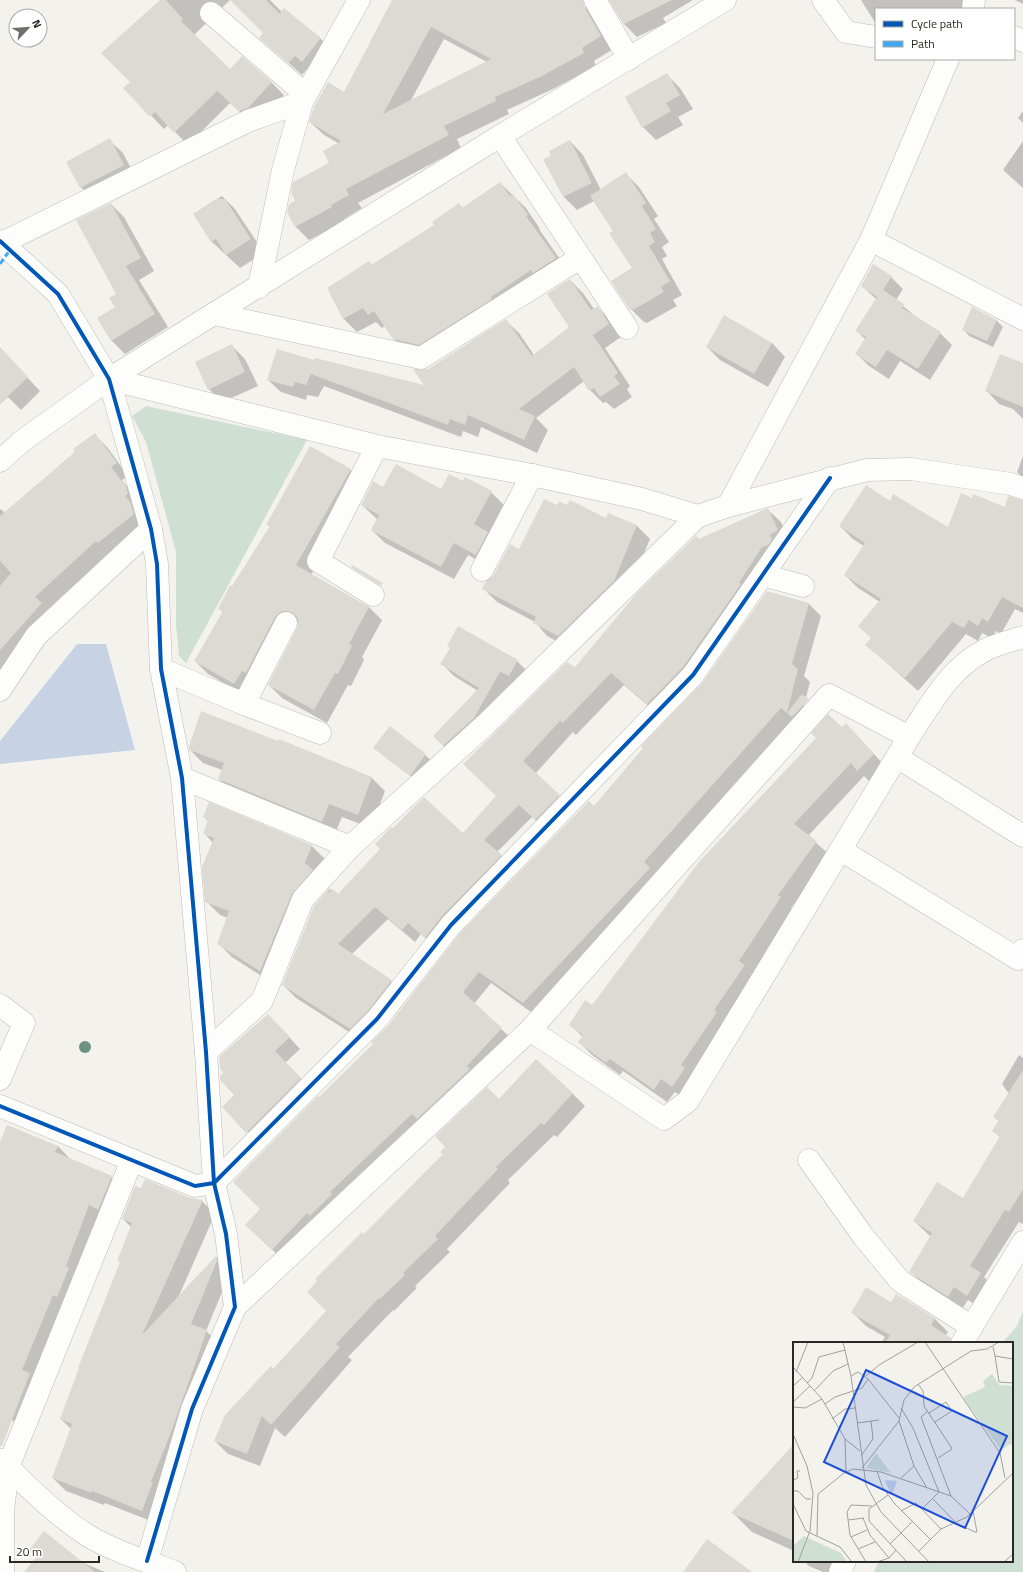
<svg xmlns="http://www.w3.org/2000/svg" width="1023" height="1572" font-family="'Titillium Web',sans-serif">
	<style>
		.green { fill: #d0dfd4 }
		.water { fill: #c7d3e5 }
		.shadow { fill: #0003; fill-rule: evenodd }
		.building { fill: #dcdad2; fill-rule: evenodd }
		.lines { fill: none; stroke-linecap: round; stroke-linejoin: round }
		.minor-casing { stroke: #bcbcb8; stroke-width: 23 }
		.minor { stroke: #fdfdfc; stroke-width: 22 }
		.quiet { stroke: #3fa9f5; stroke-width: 3; stroke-dasharray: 6 3; stroke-linecap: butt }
		.cycleway-casing { stroke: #fff; stroke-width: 6 }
		.cycleway { stroke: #0057b8; stroke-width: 4 }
		.tree { fill: #6e9181 }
		.inset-road { fill: none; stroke: #a2a19d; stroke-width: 1 }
		.view { fill: #1d4ed8; fill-opacity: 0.15; stroke: #1d4ed8; stroke-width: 2 }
		.inset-edge { fill: none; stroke: #292824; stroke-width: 2 }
	</style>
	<rect width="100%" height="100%" fill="#f3f2ed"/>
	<g class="green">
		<path d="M146,406L307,440L186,663L179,656L176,625V552L146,442L132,416Z"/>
		<path d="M1023,1311V1572H874L879,1561H1012V1343H1002L1017,1326Z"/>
	</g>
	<path class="water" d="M77,644H106L135,750L0,764V741Z"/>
	<g class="shadow">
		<path d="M162,0H230L194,35L230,71L271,82L284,95L260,120L253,124L230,103L188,145L168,125L164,129L125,88L131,82Z"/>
		<path d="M231,0H270L282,12L284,10L321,39L333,52L315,74L308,68L302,75L260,37L264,33Z"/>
		<path d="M394,0H582L584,11H586L584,0H609L602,2L613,49L594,61L596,66L553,89L507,110L509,114L457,139L461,148L358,203L362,208L344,219L345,221L309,240L296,227L288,212L331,163L338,143L324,135L310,122L344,93ZM444,39L487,62L410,102Z"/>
		<path d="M609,0H693L663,18L666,23L637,37L624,24Z"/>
		<path d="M861,0H980L976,9H876V24Z"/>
		<path d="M1015,0H1023V4Z"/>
		<path d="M667,75L680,88L693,109L678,117L683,125L656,140L643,127Z"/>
		<path d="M1023,111V123L1018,118Z"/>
		<path d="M109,140L123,153L136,178L94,201L81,187Z"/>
		<path d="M570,141L583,155L601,190L626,174L639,187L658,216L654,219L669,242L662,247L667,256L662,259L682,295L673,300L677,306L647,323L644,322L631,309L612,281L633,269L614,232L594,201L577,210L564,197L545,160Z"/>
		<path d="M1023,141V188L1003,170Z"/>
		<path d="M500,183L526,208L540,229H539L569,272L503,311L407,352L394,339L385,326L382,328L376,322L357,332L344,319L328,288L369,262L372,266L436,225L458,204L463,208Z"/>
		<path d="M222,196L235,209L264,253L240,268L212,242L194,214Z"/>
		<path d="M111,204L124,217L154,271L139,280L168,327L125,354L112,341L98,319L116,308L117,294Z"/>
		<path d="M891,277L903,289L896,300L916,317L940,333L952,345L930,380L900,361L889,379L869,366L857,354L866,340L857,331L876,299L862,286Z"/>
		<path d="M570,280L583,293L594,309L597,307L610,320L621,337L605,348L630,386L627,389L632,397L614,409L606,402L603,403L590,390L584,381L536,418L548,430L537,453L481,427L478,437L463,431L461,437L324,386L318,397L307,395L306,400L281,392L268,380L315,362L426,387L428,370L506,321L519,333L534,355L570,327Z"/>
		<path d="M996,320L1003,327L993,347L969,336L963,329Z"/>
		<path d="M772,343L785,357L768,387L720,360L707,347Z"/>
		<path d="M232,346L245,359L258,386L222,402L209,389Z"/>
		<path d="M0,348L40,391L21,410L8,397L0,404Z"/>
		<path d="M1023,364V419L1013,409L999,404L986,390Z"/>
		<path d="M95,435L107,447L128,476L122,480L138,500L146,526L109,553L47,610L54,616L0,688V510L1,509L5,513Z"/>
		<path d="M310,448L350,470L363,483L311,575L369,607L382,620L362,657L364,660L351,686L348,685L327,723L282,698L269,685L298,629L299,623L293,625L247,697L208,674L195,661L223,612L219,608L270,527L268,524Z"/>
		<path d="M1023,456V478L1017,472Z"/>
		<path d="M465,478L491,492L504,505L489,567L468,555L454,579L385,543L372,530L378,520L362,505L383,488L441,491L463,482Z"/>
		<path d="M972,499L1005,508L1023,501V613L1015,609L1001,634L996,631L992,638L982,633L978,641L966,634L918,691L867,645L872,639L880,602L858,588L845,575L864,546L853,539L840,526L890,502L949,528Z"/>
		<path d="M557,507L607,519L609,514L637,526L650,539L627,594L571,649L547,636L535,622L497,602L484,589L520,551Z"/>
		<path d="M768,510L781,522L790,543L660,716L624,685L576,735L573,732L535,774L571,808L548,832L532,817L497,852L513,868L438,949L421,934L415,942L388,919L352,954L391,981L404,993L363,1041L296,998L283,985L315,906L330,889L339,896L463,834L497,796L575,668L699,540Z"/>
		<path d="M767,592L809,604L821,616L804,676L810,682L799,724L535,1015L491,983L474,1004L514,1041L284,1261L259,1237L261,1209L319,1098L374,1044L594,808L704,683Z"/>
		<path d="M517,661L529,673L446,748L434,736L478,691L454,676L442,664Z"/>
		<path d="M842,728L859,738L887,768L871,783L864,776L808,836L830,855L791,908L794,911L686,1099L675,1092L667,1102L623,1071L620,1075L592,1055L579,1042L583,1037L570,1025L592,1006Z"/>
		<path d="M279,740L372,778L385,791L371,828L342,817L335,834L232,792L219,779L222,770L203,763L190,750L278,742Z"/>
		<path d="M374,748L425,755L432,761L417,781Z"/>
		<path d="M204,817L312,846L325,859L274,984L232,957L219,944L228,918L220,915L206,901L213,843L204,833L209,822Z"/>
		<path d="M280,1027L300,1049L285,1063L312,1090L259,1143L223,1107L236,1095Z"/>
		<path d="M1019,1055L1023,1058V1224L1019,1222L984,1277L993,1287L981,1308L968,1300L962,1309L924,1285L911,1272L931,1237L914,1221L963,1199L1000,1137L993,1131L999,1121L994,1117L1009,1094L1002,1084Z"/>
		<path d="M572,1093L585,1106L557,1137L554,1135L508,1180L510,1183L447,1249L450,1252L415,1286L417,1288L394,1311L393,1310L348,1357L352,1360L285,1437L275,1428L260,1466L228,1454L215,1441L273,1370L327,1311L364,1235L500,1101Z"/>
		<path d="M0,1145L58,1146L71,1160L111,1177L124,1190L19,1423L0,1416Z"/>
		<path d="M190,1199L202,1201L215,1214L178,1298L216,1257L229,1270V1275L206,1331L220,1344L156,1523L105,1503L104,1505L66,1491L53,1478L71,1429L61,1419L121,1263L118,1260L131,1227L123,1219Z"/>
		<path d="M897,1295L935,1319L948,1332L945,1336L952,1343H881L885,1337L866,1326L853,1313L892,1303Z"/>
		<path d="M794,1445V1551L752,1532L733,1513Z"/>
		<path d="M30,1550L81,1562L105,1572H29L37,1557Z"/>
		<path d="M804,1561H836L831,1572H823L809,1566Z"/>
	</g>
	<g class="building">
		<path d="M160,0H166L183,19L181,21L230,69L242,56L272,82L248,108L239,111L217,91L174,133L155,112L150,117L123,88L130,82L101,53Z"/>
		<path d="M230,0H266L280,14L284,8L321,38L302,62L295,56L288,63L259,38L263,33Z"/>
		<path d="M392,0H583L584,6L601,36L582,48L584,53L540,77L495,97L496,101L444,126L449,135L346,189L349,195L331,205L332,207L295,227L287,212L289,204L295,201L291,193L293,182L329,163L323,151L341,141L309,122L314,107L328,82L344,92ZM431,27L491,59L383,114Z"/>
		<path d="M609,0H672L624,24Z"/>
		<path d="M667,73L680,95L666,103L671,111L642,128L625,97Z"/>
		<path d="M110,138L124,165L80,188L66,162Z"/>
		<path d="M570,140L592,183L563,197L543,159L551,156L549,151Z"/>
		<path d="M626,172L646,203L642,206L656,229L650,233L655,242L649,246L670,281L661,287L664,292L633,310L632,308L630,310L611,281L632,268L609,233L613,231L590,196Z"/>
		<path d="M500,182L510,196L513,194L528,215L526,216L556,258L533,273L531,270L491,297L492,299L419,345L393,339L374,311L368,315L363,308L343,319L327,288L369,261L371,265L434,225L432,222L459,203L462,208Z"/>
		<path d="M216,199H225L251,239L226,255L216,239L211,242L193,214Z"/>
		<path d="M111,203L141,258L126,266L155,314L111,341L97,318L115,307L109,298L116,294L76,220Z"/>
		<path d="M873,264L892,276L883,290L904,304L902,308L941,332L918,369L887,350L876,367L855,354L866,337L855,331L877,297L861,286Z"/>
		<path d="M570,279L591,310L598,306L609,324L593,335L618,373L614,376L620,384L600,397L594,388L589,391L574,367L519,409L535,416L524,440L468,415L465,425L450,419L448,425L311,374L306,385L295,382L293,387L267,380L277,349L314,360L315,358L424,385L413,369H428L506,319L532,356L569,327L547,294Z"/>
		<path d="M972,307L997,320L987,341L962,330Z"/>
		<path d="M724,315L772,343L754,374L706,347Z"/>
		<path d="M232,344L245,372L208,390L195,362Z"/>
		<path d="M0,347L28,377L0,404Z"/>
		<path d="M1000,354L1023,363V407L985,391Z"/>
		<path d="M95,433L117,463L111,467L126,486L128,494L125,496L130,502L134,514L98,543L96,541L35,597L42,603L0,650V586L11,573L0,561V516L75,452L73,449Z"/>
		<path d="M310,446L351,469L296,565L369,607L349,644L352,646L338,674L335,673L314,710L268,685L297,628L298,622L297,617L291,612L285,611L280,612L275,617L246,673L242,671L234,684L194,661L223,611L218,609L230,585L232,586L270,526L266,525Z"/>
		<path d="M396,464L441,489L449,474L463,481L465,477L492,491L474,524L488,532L476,555L454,543L441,567L371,530L379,515L361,505L373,481L383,487Z"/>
		<path d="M866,485L890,501L893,494L948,527L961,493L972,498L973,494L1005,507L1008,496L1023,500V608L1002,597L988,622L982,618L978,626L969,620L964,628L952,622L905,678L865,645L871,638L858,626L881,599L844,575L865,543L839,526Z"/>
		<path d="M544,499L557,505L559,501L567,505L570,500L606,518L608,513L637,525L614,581L558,636L533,623L536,617L482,589L486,581L493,576L510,544L519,549Z"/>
		<path d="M768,508L778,530L770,535L772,540L768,545L762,547L739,583L741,584L683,667L647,704L611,673L563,723L560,721L523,761L560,795L535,820L519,805L484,840L502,855L442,916L425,938L408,923L402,930L375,907L338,944L392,980L368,1011L350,1029L282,985L314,906L330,887L328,893L333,889L338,894L380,849L375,844L390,828L391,827L393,828L424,797L463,833L496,796L463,764L567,662L575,667L637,593L696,536L699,539Z"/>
		<path d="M352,565L383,583L381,586L351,567Z"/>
		<path d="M767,591L809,603L792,664L798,669L787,713L781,708L644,862L650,868L523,1003L479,972L463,992L502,1028L467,1066L470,1069L417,1119L412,1114L330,1192L332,1194L310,1216L307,1213L272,1250L245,1225L260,1209L233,1182L318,1096L319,1097L373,1044L371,1042L387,1027L460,933L589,801L594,806L643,748L641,746L703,682Z"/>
		<path d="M458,626L518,660L509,676L500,672L474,718L443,746L433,736L479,688L440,664L450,648L447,646Z"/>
		<path d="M802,694L809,699L792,717L787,713Z"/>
		<path d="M201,711L278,741L279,739L372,777L358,815L329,804L322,822L218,779L224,763L189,750V746Z"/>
		<path d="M828,714L842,727L846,723L874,754L857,771L851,763L794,824L817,841L778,895L781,897L739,961L745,965L714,1010L717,1012L681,1065L685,1068L672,1087L661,1079L654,1090L610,1059L606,1063L578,1042L583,1035L569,1025L585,1000L592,1005L699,862L816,738L811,733Z"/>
		<path d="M390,726L426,754L410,776L373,748Z"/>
		<path d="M209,802L312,845L305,863L313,870L292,894L260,971L217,944L229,911L205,902L202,867L214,838L203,834L208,820L203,817Z"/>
		<path d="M268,1014L290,1037L275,1051L301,1078L246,1133L222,1107L234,1095L220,1080V1076L223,1073L220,1068L219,1057Z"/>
		<path d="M536,1059L573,1093L544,1125L541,1123L496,1167L498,1169L435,1236L438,1239L403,1273L405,1275L380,1299L379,1298L336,1344L340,1347L271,1425L262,1416L247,1454L214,1441L225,1415L271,1366L273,1369L326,1311L307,1292L317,1281L315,1279L362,1232L364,1234L443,1154L440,1152L445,1147L435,1136L487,1087L499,1099Z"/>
		<path d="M1023,1070V1189L1009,1212L1005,1210L970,1266L981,1273L967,1296L954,1287L948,1297L909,1272L932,1233L913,1221L937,1182L963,1198L1000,1136L992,1131L999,1120L993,1117Z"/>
		<path d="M7,1125L58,1146L55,1152L112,1176L98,1210L89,1205L66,1266L69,1268L57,1297L53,1295L22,1370L30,1373L2,1446H0V1142Z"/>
		<path d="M145,1179L190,1198L203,1200L142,1335L216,1256L217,1261L191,1324L207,1330L170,1435L151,1482H153L142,1511L92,1491L91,1493L52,1478L72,1424L60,1419L79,1368H78L120,1262L117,1261L132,1223L122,1219L135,1186L141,1188Z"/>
		<path d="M866,1287L891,1302L896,1294L935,1318L931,1325L951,1338L950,1343H885L890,1335L851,1313Z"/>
		<path d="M794,1444V1541L731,1513Z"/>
		<path d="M44,1531L95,1572H24L37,1556L29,1550Z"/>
		<path d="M707,1539L752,1572H683Z"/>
	</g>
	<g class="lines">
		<g class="minor-casing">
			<g id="minor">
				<path d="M595,0L629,59"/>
				<path d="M823,0L846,32L876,37"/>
				<path d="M973,9L974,0"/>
				<path d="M211,13L305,94"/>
				<path d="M1014,37L1023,41"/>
				<path d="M500,136L627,328"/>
				<path d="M871,240L1023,319"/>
				<path d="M0,241L58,294L109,379L151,529L157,564L161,669L182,778L206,1052L214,1183L226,1234L235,1307L192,1409L147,1561"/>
				<path d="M2,243L248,121L302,102"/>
				<path d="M259,287L283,170L302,102L359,0"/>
				<path d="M214,314L421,358L580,258"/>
				<path d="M109,379L377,446L532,475L642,499L698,516L728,506L867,470L911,469L1011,484L1023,488"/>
				<path d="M0,461L22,441L109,379L500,136L725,0"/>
				<path d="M728,506L871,240L948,59"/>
				<path d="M482,570L532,475"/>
				<path d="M763,575L803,586"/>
				<path d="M373,595L318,561L377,446"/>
				<path d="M161,669L244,704L286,623"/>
				<path d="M0,690L36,636L151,529"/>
				<path d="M244,704L320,733"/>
				<path d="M897,757L1023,836"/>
				<path d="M182,778L350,847"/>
				<path d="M841,850L1018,959L1023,950"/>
				<path d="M0,1005L24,1023L0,1079"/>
				<path d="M530,1030L664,1119L688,1101L909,737C931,704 949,669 985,650C997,644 1011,641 1023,637"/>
				<path d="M206,1052L262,1001L303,899L350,847L485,725L698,516"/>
				<path d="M0,1106L195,1186L214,1183L377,1019L451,925L693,675L830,478"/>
				<path d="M809,1160L863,1236L900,1281L972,1327"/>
				<path d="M235,1307L530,1030L829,695L909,737"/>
				<path d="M962,1343L1023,1242"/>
				<path d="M1,1460C27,1487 56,1515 87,1535C113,1551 146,1561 175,1572"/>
				<path d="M3,1572V1511L8,1467L132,1160"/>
				<path d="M840,1572L845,1561"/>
			</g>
		</g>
		<use href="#minor" class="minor"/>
		<path class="quiet" d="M0,264L10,250"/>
		<g class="cycleway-casing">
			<g id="cycleway">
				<path d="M0,241L58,294L109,379L151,529L157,564L161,669L182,778L206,1052L214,1183L226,1234L235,1307L192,1409L147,1561"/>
				<path d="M0,1106L195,1186L214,1183L377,1019L451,925L693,675L830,478"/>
			</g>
		</g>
		<use href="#cycleway" class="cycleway"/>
	</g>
	<circle class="tree" cx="85" cy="1047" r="6"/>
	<g transform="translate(793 1342)">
		<rect width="220" height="220" fill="#f3f2ed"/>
		<path d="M199,32L206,43L220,44V103L217,102L208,108L171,57L172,54L192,45L190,39ZM83,111L98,131L73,126ZM11,194L48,211L54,220H0V204Z" fill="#d0dfd4"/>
		<path d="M93,138L104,139L99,153L92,140Z" fill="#c7d3e5"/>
		<path class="inset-road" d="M50,0L58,34L73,143L88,170L136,220M132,0L207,111L212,136M200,5L202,14L220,17M202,14L206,40L220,41M0,25L29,57L52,97L67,109M3,30L15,0M73,34L86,23L125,0M75,37L106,76M14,41L19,36L26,15L52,8M125,42L130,49L131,64L158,105L159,107L145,116M0,44L9,36M21,49L40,29L55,22M0,60L17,44M32,62L42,55L69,46L75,37L65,30L58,34M0,65L12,66L29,57M108,66L120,86L146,150L129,167M135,69L128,75L158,154M136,71L153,60L159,69L142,80M39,77L52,67L62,66M106,79L121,124L134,146M64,81L86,78M0,92L14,124L20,151L17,189L5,220M52,97L53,130M68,114L80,97L78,79M69,126L106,79L111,58L121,45L178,9L194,7L206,0M84,129L89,144L101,161L137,197M108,136L121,124M0,138L5,136L4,129H7M0,149H5L13,157H18M95,153L76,167V179L114,220M140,157L163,181L182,190H184L180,169M0,162L13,189L47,205L59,220M108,169L123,161L148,187M70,176L77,193L96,216M55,178L71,176M24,194L25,152L51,131L60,127L88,130L158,154L177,172M58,195L74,188M97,202L119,180M65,207L82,200M126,209L148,187L174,175L220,131M73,220L57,193L54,170L58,163L79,164M84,220L96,216L103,208M211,220L220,212"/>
		<path class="view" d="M73,28L214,94L172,186L31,120Z"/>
		<rect width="220" height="220" class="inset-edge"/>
	</g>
	<rect x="875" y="8" width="140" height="52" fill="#ffffff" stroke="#a9a9a7"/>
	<rect x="883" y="21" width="20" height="6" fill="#0057b8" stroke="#a9a9a7"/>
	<text x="911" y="28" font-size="12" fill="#292824">Cycle path</text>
	<rect x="883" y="41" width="20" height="6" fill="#3fa9f5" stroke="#a9a9a7"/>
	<text x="911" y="48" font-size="12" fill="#292824">Path</text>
	<g transform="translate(28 28) rotate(65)"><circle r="19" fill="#ffffff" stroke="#a9a9a7"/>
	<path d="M0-3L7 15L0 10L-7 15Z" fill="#706f6a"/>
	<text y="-6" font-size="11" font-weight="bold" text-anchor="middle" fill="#292824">N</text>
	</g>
	<path d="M10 1556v6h89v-6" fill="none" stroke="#292824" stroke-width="2"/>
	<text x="16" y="1556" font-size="12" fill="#292824" stroke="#ffffff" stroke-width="3" paint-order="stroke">20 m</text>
</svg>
